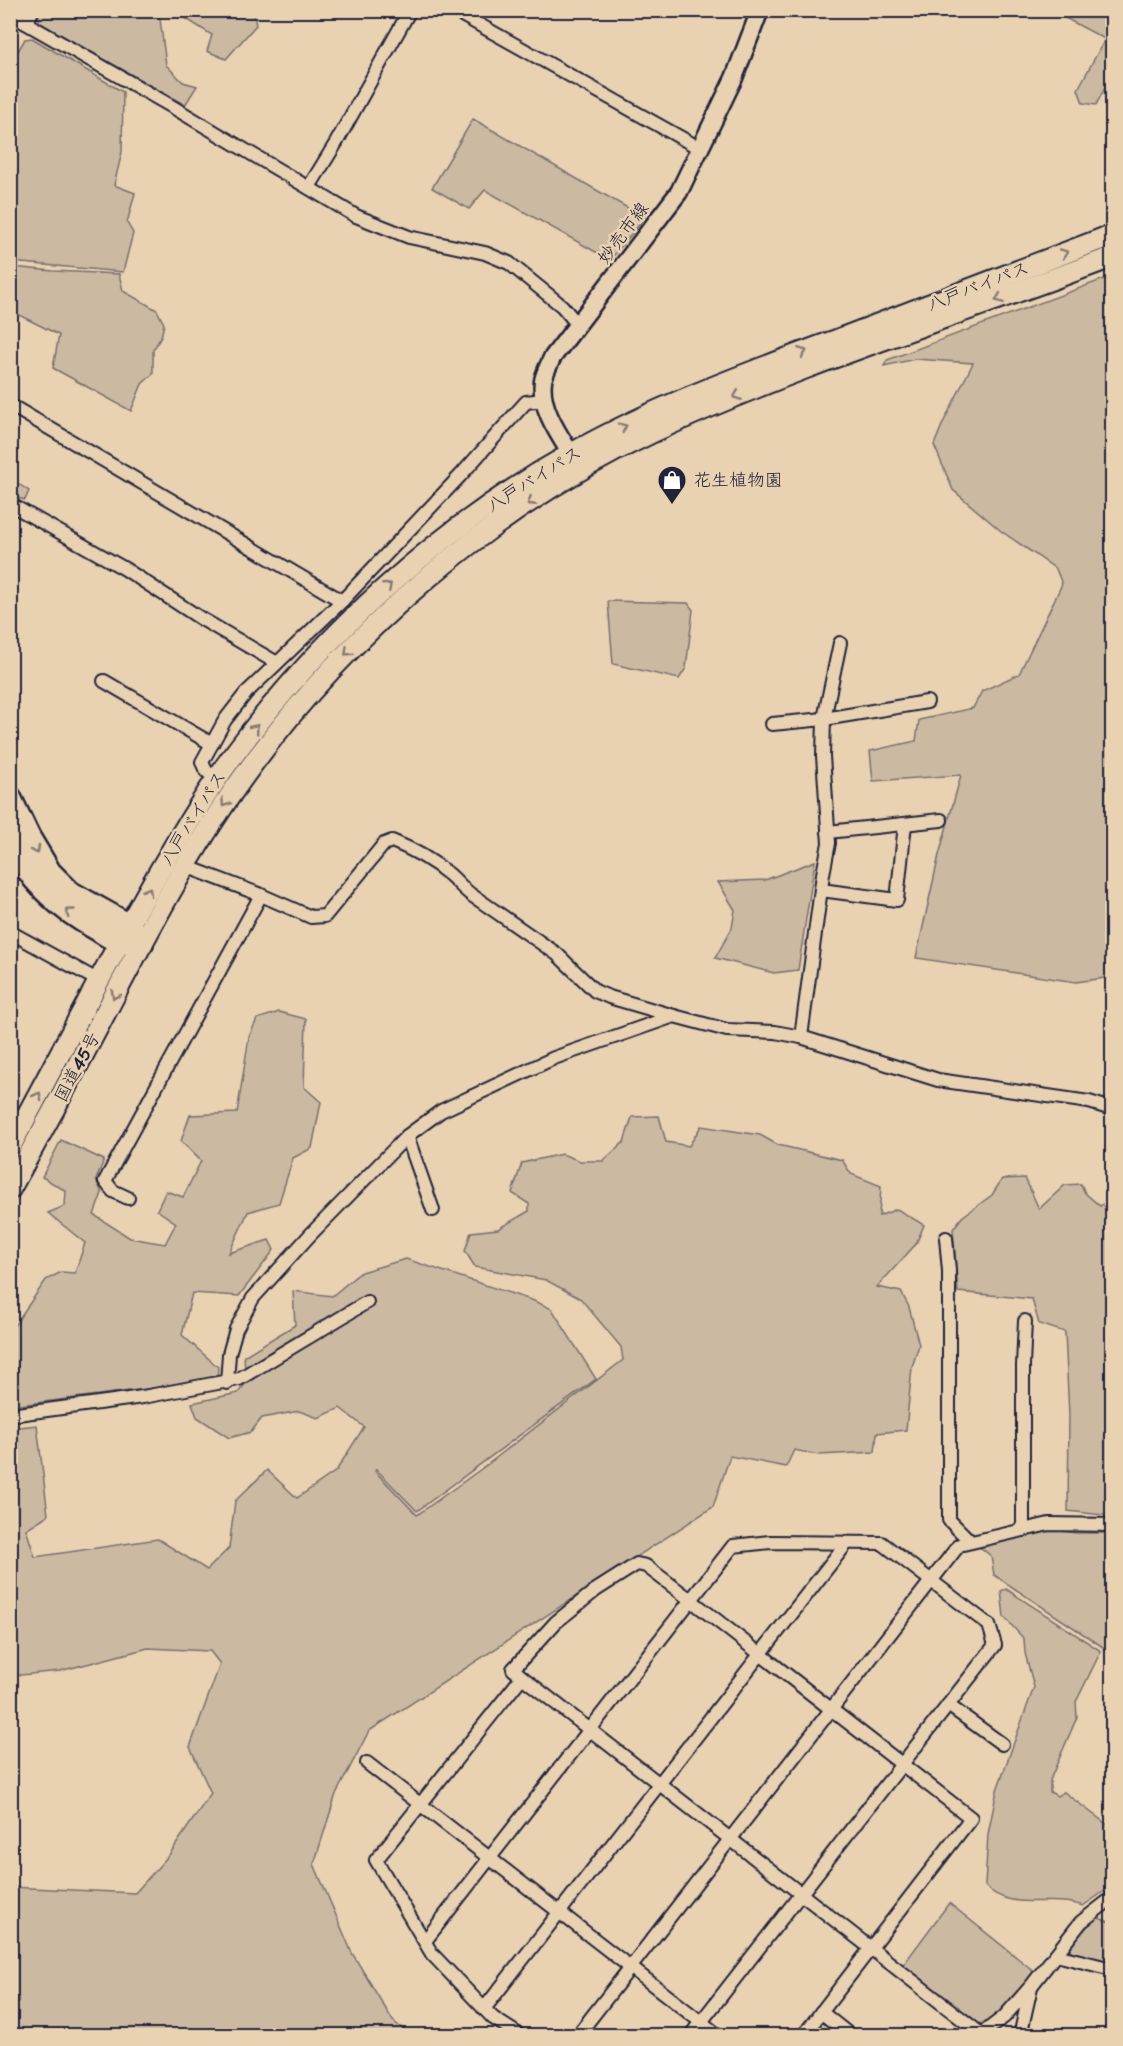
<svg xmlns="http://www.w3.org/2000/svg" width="1123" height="2046" font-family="Sriracha,'Klee One',sans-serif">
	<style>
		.green { fill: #ccb9a1; stroke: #776e6e; stroke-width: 1.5 }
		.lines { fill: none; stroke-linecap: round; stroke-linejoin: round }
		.minor-casing { stroke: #22223b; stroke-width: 16 }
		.secondary-casing { stroke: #22223b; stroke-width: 21 }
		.trunk-casing { stroke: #22223b; stroke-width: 24 }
		.motorway-casing { stroke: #22223b; stroke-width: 26 }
		.minor { stroke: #e9d2b2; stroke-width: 12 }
		.secondary { stroke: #e9d2b2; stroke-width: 16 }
		.trunk { stroke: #e9d2b2; stroke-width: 20 }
		.motorway { stroke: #e9d2b2; stroke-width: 21 }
		.oneway { stroke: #867a76 }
		.labels { text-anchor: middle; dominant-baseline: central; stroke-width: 5; stroke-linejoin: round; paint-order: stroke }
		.street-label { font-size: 18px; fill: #22223b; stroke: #e9d2b2 }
		.poi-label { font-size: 18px; fill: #22223b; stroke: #e9d2b2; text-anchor: start }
	</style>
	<rect width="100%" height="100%" fill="#e9d2b2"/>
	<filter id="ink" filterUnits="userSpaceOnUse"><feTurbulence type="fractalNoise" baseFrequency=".0167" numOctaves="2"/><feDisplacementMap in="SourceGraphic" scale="12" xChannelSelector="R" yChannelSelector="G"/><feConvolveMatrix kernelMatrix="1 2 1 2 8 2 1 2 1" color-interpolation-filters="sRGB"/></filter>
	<g filter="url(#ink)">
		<g class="green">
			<path d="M40,11H159L166,65L183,82L197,86L185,105L40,23L38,15Z"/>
			<path d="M174,11H253L256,25L226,59L207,51L212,35Z"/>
			<path d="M1052,11H1112V74L1096,105L1083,103L1078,89L1105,39Z"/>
			<path d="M32,38L123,92L122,152L114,185L135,193L127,223L133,233L123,272L11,262V63L25,39Z"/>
			<path d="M473,119L645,218L610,260L485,190L469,209L432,188Z"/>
			<path d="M12,267L53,271L119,274L123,291L157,310L164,324L161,337L153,350V374L142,384L131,411L53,368L59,335L11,311Z"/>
			<path d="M1112,276V977L1076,982L916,958L939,855L961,775L873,781L870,751L916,741L919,720L973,708L982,691L1019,674L1062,584L1056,569L1001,531L953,490L934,445L943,423L973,363L915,359L884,366L887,360Z"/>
			<path d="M11,479L29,491L25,500L11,496Z"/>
			<path d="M608,601L688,603L693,610L686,668L679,679L613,664Z"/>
			<path d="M815,861L798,970L774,973L715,958L732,928L735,910L718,882L765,880Z"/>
			<path d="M279,1012L306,1019L304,1087L321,1102L312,1148L293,1158L279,1203L248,1212L229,1253L269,1240L274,1250L239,1296L192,1293L182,1335L218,1367L217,1380L11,1406V1330L46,1280L61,1272L75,1273L85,1243L48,1213L65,1206L66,1191L42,1177L61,1140L104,1160L96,1180L102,1193L94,1215L130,1238L165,1244L176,1223L157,1210L166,1191L183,1197L201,1161L181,1141L190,1115L237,1113L249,1037L257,1019Z"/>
			<path d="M659,1116L666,1142L689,1146L701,1126L760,1135L778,1145L842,1160L851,1174L881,1186L879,1216L897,1209L924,1225L916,1244L877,1287L901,1292L909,1307L919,1345L912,1367L906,1430L877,1433L875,1452L819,1455L794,1450L786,1467L730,1456L713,1507L369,1731L336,1794L314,1864L352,1953L393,2021L410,2035H11L10,1887L135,1893L169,1855L211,1793L190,1747L220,1664L210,1651L148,1648L60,1671L11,1676V1428L37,1425L48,1515L26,1529L35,1557L158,1539L207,1570L229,1548L235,1501L267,1470L297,1498L336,1471L364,1427L340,1408L318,1418L299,1411L262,1418L251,1432L229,1438L197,1417L192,1403L238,1393L246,1383L244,1356L295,1325L293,1291L332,1296L361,1272L406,1259L534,1301L552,1309L596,1379L417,1511L376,1469L375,1471L417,1515L488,1464L623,1360L621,1347L581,1299L546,1280L475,1267L465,1251L471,1232L498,1229L529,1211V1204L512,1193L522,1163L562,1154L580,1161H603L624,1142L632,1117Z"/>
			<path d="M1025,1178L1039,1209L1065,1185L1081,1184L1085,1193L1100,1206L1112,1198V1516L1068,1511L1069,1415L1065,1332L1039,1324L1032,1299L958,1292L953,1229L962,1217L992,1195L1002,1179Z"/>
			<path d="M1050,1530L1077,1533H1112V1653L994,1575L991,1556L977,1545Z"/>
			<path d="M1006,1589L1101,1651L1076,1702L1077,1717L1050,1780V1792L1057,1796L1064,1792L1068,1795L1109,1826L1112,1836V1876L1106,1890L1083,1906C1053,1894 1011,1913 985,1886L988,1834L997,1790L1034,1687L1025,1653L1024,1639L1004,1617L1001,1591Z"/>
			<path d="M949,1903L1035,1972L998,2014L983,2024L977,2023L903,1965Z"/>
			<path d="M1096,1917L1112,1923V1965L1072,1952L1070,1950L1072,1943Z"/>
		</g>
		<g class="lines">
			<g class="minor-casing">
				<g id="minor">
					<path d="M453,10L701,149"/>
					<path d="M10,14L171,106L356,216L409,237L485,253L509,263L562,306L578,325"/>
					<path d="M26,23L33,10"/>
					<path d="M309,187L336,143L410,10"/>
					<path d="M10,405L342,601"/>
					<path d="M10,504L125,569L200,618L277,663"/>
					<path d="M104,681L212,744"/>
					<path d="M772,724L824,719L927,702"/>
					<path d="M217,779L206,771L202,762L225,720L246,693L342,601L460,476L526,402L544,400"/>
					<path d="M828,832L941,820"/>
					<path d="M185,866L261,895L311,917L325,916L384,844L392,841C412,849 433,861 450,875C460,884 466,893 479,900L557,954L595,991L609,997L674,1016"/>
					<path d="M821,890L897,900L905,824"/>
					<path d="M10,932L99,981"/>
					<path d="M801,1037L823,874L829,843L823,756L824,719L840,643"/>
					<path d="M407,1136L433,1210"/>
					<path d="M128,1198L113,1191L105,1181L261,895"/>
					<path d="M946,1238L949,1271V1520L970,1541"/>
					<path d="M227,1383L229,1354L236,1329L253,1298L310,1235L407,1136L441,1111L554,1058L674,1016L727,1030L775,1032L801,1037L938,1080L1089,1102L1112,1109"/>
					<path d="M10,1415L143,1397L239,1379L367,1302"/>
					<path d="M1023,1530V1365L1025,1321"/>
					<path d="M948,1705L1002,1744"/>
					<path d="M367,1763L719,2036"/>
					<path d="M425,1941L733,1546L770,1542L882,1543L989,1625L995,1645L690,2036"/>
					<path d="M1056,1955L1112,1969"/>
					<path d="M484,2009L846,1544"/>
					<path d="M821,2012L851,2036"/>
					<path d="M521,2036L493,2018L432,1954L376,1860L522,1677"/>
					<path d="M577,2036L959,1545L1049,1524L1112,1525"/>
					<path d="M803,2036L971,1818L692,1601L646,1566L637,1564L596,1590L556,1622L513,1669L522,1677C676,1795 829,1914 981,2034"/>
					<path d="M979,2036L1004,2017L1032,1985L1081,1922L1112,1898"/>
					<path d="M1020,2036L1031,1987"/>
				</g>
			</g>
			<g class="secondary-casing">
				<path id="secondary" d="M577,464C563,440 539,410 543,381C544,374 549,365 552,358L679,192L734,78L760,10"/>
			</g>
			<g class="trunk-casing">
				<g id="trunk">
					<path d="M10,1147C53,1068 94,988 138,909C167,857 197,805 232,757C322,635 439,528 571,454C656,406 748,373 839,339C930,305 1021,270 1112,235"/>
					<path d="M10,1189C45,1127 78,1065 111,1002C151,926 191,850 241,780C344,635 491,508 653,432C801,363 960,315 1112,257"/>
				</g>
			</g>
			<g class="motorway-casing">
				<g id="motorway">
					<path d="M10,797L29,837L50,872L70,892L129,925L142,943"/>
					<path d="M10,840C28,880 60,910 98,930C104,934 111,939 118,941C125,944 135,943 142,943"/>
				</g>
			</g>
			<use href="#minor" class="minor"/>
			<use href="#secondary" class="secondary"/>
			<use href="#trunk" class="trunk"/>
			<use href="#motorway" class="motorway"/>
		</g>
		<defs><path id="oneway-chevron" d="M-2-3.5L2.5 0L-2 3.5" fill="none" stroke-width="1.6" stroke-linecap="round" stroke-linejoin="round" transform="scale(1.5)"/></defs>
		<g class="oneway">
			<use href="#oneway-chevron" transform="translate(1064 253) rotate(-21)"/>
			<use href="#oneway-chevron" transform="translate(999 299) rotate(160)"/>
			<use href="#oneway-chevron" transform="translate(803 352) rotate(-20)"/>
			<use href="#oneway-chevron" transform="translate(737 396) rotate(159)"/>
			<use href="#oneway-chevron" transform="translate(623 427) rotate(-26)"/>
			<use href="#oneway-chevron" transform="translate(531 502) rotate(147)"/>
			<use href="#oneway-chevron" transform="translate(388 586) rotate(-43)"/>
			<use href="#oneway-chevron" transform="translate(348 652) rotate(136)"/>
			<use href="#oneway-chevron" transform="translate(255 728) rotate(-51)"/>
			<use href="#oneway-chevron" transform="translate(225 803) rotate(124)"/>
			<use href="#oneway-chevron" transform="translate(36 850) rotate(61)"/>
			<use href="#oneway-chevron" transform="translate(148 891) rotate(-61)"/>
			<use href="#oneway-chevron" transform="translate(69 912) rotate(-144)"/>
			<use href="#oneway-chevron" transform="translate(115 995) rotate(118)"/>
			<use href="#oneway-chevron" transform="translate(38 1096) rotate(-62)"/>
		</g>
	</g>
	<defs>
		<g id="shop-pin" transform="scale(1.5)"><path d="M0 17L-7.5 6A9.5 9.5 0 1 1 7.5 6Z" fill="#22223b" stroke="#e9d2b2"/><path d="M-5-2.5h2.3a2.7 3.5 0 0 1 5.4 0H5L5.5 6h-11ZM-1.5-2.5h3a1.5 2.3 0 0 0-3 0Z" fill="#fff"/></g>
	</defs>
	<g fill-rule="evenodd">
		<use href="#shop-pin" x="672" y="480"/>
	</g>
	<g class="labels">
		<g class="street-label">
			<text transform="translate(623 233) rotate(-53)">妙売市線</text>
			<text transform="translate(978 286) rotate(-21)">八戸バイパス</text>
			<text transform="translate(534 479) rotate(-32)">八戸バイパス</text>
			<text transform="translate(193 818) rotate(-58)">八戸バイパス</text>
			<text transform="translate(77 1067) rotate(-62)">国道45号</text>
		</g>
		<g class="poi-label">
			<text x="693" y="480">花生植物園</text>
		</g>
	</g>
	<rect width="1123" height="2046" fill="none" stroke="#e9d2b2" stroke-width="36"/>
	<rect x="18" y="18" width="1087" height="2010" fill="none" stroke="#22223b" stroke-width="2" filter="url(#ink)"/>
</svg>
